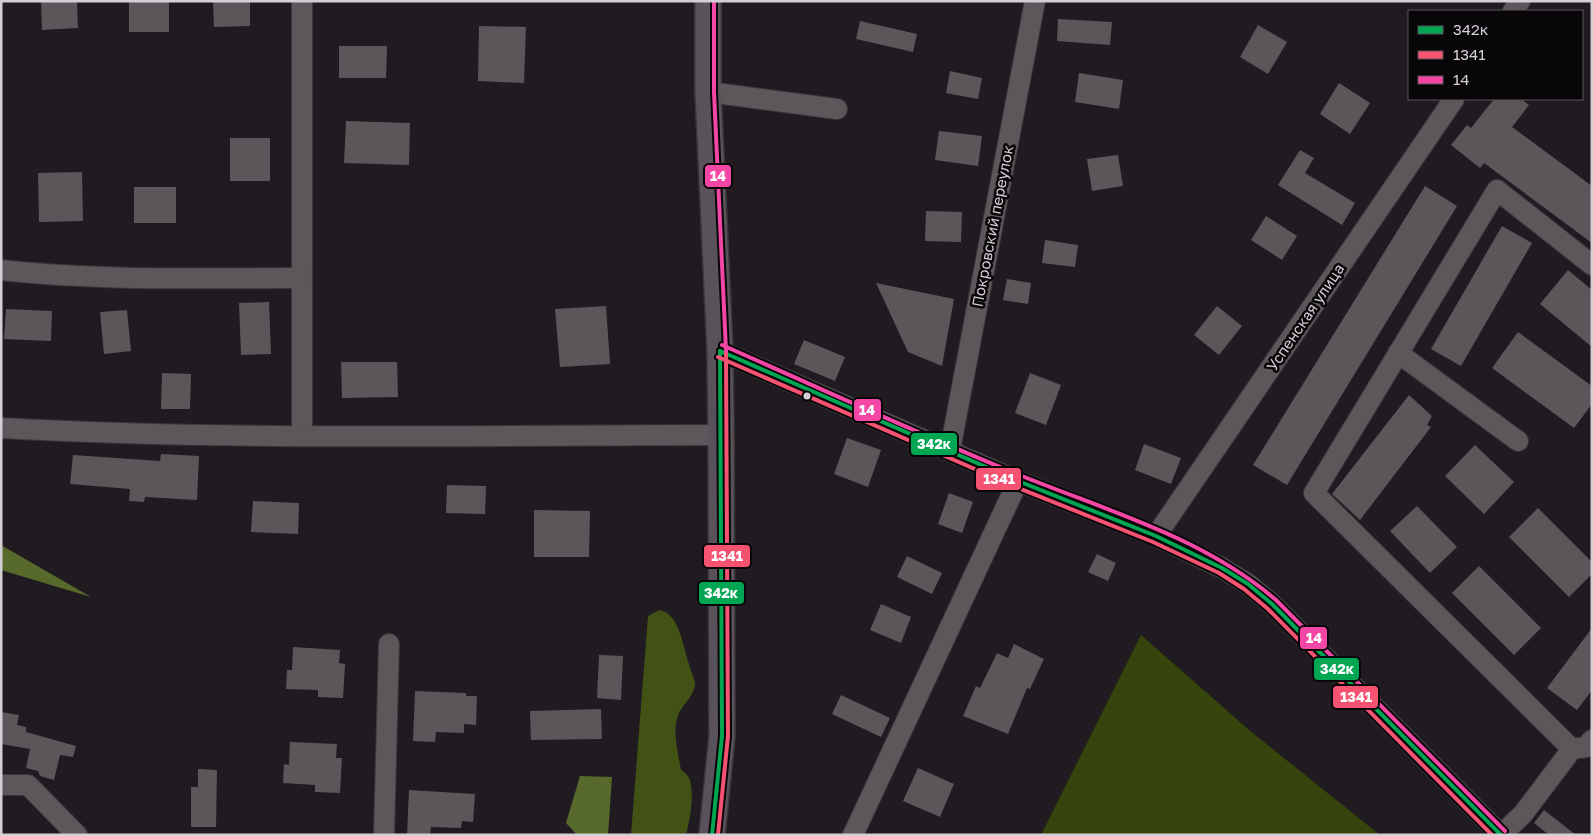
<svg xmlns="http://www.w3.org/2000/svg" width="1593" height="836" font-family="'Golos Text',sans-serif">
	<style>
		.green { fill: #36450b }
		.forest { fill: #425215 }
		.water { fill: #57692b }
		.building { fill: #5a565a }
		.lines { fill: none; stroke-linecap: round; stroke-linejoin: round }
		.minor-casing { stroke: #3a363a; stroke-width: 22 }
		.major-casing { stroke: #3a363a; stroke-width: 28 }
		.minor { stroke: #5b575b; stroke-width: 20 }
		.major { stroke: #59525a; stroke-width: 25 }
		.bus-1-casing { stroke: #080609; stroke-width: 8 }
		.bus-2-casing { stroke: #080609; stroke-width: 8 }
		.bus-3-casing { stroke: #080609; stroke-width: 8 }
		.bus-1 { stroke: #00a651; stroke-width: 4 }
		.bus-2 { stroke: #f65372; stroke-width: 4 }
		.bus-3 { stroke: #f346a5; stroke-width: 4 }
		.bus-dot { fill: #d4cfd5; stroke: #080609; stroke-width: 2 }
		.labels { text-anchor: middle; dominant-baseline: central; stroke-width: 5; stroke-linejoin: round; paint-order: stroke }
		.street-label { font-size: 15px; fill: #d4cfd5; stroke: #080609 }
		.line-badge { stroke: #080609; stroke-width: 2 }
		.badge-label { font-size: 14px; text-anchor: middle; font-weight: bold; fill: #fff }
	</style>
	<rect width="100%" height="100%" fill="#201b20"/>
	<path class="green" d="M1141,635L1249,730L1380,835H1041Z"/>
	<path class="forest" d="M659,610C662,611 667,612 669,615C681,625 684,650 689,664C690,670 694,677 695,683C695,696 682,704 678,716C672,732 678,753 681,770C684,772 688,775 689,778C695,792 690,820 686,835H631L648,616Z"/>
	<g class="water">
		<path d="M1,545L91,597L1,570Z"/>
		<path d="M580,776L612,777L608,835H577L566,823Z"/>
	</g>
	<g class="building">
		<path d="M41,1H77L78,28L42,30Z"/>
		<rect x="129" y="1" width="40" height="31"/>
		<path d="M213,1H250V26L214,27Z"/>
		<path d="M1058,19L1112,22L1110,45L1057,41Z"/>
		<path d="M860,21L917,34L913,52L856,39Z"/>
		<path d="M1258,25L1287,42L1268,74L1240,57Z"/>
		<path d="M479,26L526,27L524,83L478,81Z"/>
		<path d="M339,46H387L386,78H339Z"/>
		<path d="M950,71L982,78L978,99L946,93Z"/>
		<path d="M1079,73L1123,80L1119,109L1075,102Z"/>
		<path d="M1339,83L1370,103L1350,134L1320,114Z"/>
		<path d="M1494,99H1521L1529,105L1512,127L1592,186V243L1484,163L1480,168L1451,145L1467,125L1471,128Z"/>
		<path d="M346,121L410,123L409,165L344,163Z"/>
		<path d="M939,131L982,136L978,166L935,160Z"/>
		<rect x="230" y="138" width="40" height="43"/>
		<path d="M1300,150L1314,158L1305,173L1355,203L1342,225L1278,185Z"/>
		<path d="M1118,155L1123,186L1092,191L1087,159Z"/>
		<path d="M82,172L83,221L39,222L38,173Z"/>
		<path d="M1425,186L1457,206L1287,485L1253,465Z"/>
		<rect x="134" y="187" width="42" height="36"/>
		<path d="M926,211L962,212L961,242L925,241Z"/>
		<path d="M1266,216L1297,236L1282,260L1251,240Z"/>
		<path d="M1502,226L1532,243L1461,366L1431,349Z"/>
		<path d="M1045,240L1078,245L1075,267L1042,263Z"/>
		<path d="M1568,270L1592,290V347L1540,304Z"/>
		<path d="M1007,279L1031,283L1028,304L1003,300Z"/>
		<path d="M876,283L954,299L942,366L908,352Z"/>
		<path d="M269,302L271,354L241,355L239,303Z"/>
		<path d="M606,306L610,364L560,367L555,309Z"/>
		<path d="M1217,306L1242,326L1219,355L1194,335Z"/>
		<path d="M6,309L52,311L51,341L4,339Z"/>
		<path d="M127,310L131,351L104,354L100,312Z"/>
		<path d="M1518,332L1592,386V404L1574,428L1492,368Z"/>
		<path d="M804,340L845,357L835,381L794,364Z"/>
		<path d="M341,362H397L398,397L342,398Z"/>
		<path d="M162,373L191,374L190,409H161Z"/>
		<path d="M1030,373L1061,385L1046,425L1015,413Z"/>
		<path d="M1409,395L1432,416L1427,425L1431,427L1360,520L1332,494Z"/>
		<path d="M847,438L881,450L868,487L834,474Z"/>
		<path d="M1144,444L1181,458L1171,484L1135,470Z"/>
		<path d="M1475,445L1514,482L1484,514L1445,476Z"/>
		<path d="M161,454L199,456L197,500L145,497L144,502L129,501L130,489L70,484L73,455L160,461Z"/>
		<path d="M447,485L486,486L485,514L446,513Z"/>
		<path d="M949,493L973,502L962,533L938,524Z"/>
		<path d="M253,501L299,503L298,534L251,532Z"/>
		<path d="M1417,506L1457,547L1430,573L1390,531Z"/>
		<path d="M1538,508L1592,562V574L1569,597L1509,537Z"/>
		<path d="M534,510L590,511L589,557H534Z"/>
		<path d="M1097,554L1116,563L1108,581L1088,572Z"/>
		<path d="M907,556L942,573L932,594L897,577Z"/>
		<path d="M1479,566L1541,628L1514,655L1452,593Z"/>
		<path d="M881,604L911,617L901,643L870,630Z"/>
		<path d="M1592,628V690L1577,710L1547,688Z"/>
		<path d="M1014,644L1044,659L1030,689L1027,688L1008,734L963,716L976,686L980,688L997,653L1008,658Z"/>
		<path d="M293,647L340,650L339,663L345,664L343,698L318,697V690L286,689L287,670H292Z"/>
		<path d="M599,655L623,656L621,700L597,698Z"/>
		<path d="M415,691L466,693V696H477L476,725L464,724V733L436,732L435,742L413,741Z"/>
		<path d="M841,695L890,718L881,737L832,714Z"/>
		<path d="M601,709L602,739L531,740L530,711Z"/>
		<path d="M1,712L19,715L17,725L26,727V732L76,746L73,757L60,755L54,780L40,776L38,771L26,768L30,749L1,744Z"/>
		<path d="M290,742L337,744L336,758H342L340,793L315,792V785L283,783L284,764L289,765Z"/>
		<path d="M918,768L954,784L940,817L903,801Z"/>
		<path d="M198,769L217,770L216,827H191V787H198Z"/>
		<path d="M409,790L475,794L473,822L462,821L461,828L431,827L430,835H407Z"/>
		<path d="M1544,810L1576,835H1549L1534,823Z"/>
	</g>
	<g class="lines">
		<g class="minor-casing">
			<g id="minor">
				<path d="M302,1V436"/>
				<path d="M1513,11L1520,1"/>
				<path d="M708,92L837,109"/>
				<path d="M1,270C101,281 202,278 302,278"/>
				<path d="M720,351L1018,481L1156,536L1222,568L1248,584L1272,604L1501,835"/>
				<path d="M1398,353L1518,441"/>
				<path d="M1,428C241,441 481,435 721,435"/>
				<path d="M950,450L1035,1"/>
				<path d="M1156,536L1454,99"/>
				<path d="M1572,749L1314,493L1497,190L1592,265"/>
				<path d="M1,785H28L77,835"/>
				<path d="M384,835L389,644"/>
				<path d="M853,835L1018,481"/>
				<path d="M1501,835L1523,814L1572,749L1586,747L1592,740"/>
			</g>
		</g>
		<g class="major-casing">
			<path id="major" d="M708,1V92L720,351L721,435L722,736L712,835"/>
		</g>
		<use href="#minor" class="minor"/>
		<use href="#major" class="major"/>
		<g class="bus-1-casing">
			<g id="bus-1">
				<path d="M720,351L1018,481L1156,536L1222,568L1248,584L1272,604L1501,835"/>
				<path d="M712,835L722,736L720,351"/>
			</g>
		</g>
		<g class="bus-2-casing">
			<g id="bus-2">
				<path d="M718,357L1016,487L1153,542L1219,573L1244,589L1268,609L1492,835"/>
				<path d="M718,835L728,736L726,351"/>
			</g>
		</g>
		<g class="bus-3-casing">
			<g id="bus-3">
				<path d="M714,1V92L726,351"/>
				<path d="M722,345C822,389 921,435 1022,476C1108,511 1204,538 1276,600L1505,831"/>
			</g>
		</g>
		<use href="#bus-1" class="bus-1"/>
		<use href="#bus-2" class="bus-2"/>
		<use href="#bus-3" class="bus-3"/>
	</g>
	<circle class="bus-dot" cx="807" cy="396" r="4.5"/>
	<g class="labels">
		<g class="street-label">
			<text transform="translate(992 226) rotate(-79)">Покровский переулок</text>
			<text transform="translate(1305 317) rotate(-56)">Успенская улица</text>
		</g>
	</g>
	<g class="line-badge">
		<rect x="704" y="164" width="28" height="24" rx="5" fill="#f346a5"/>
		<rect x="853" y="398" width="29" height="24" rx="5" fill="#f346a5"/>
		<rect x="910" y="432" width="48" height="24" rx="5" fill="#00a651"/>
		<rect x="975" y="467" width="47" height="24" rx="5" fill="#f65372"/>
		<rect x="703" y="544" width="48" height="24" rx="5" fill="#f65372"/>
		<rect x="698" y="581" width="47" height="24" rx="5" fill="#00a651"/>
		<rect x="1299" y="626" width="29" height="24" rx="5" fill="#f346a5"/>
		<rect x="1313" y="657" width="47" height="24" rx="5" fill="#00a651"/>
		<rect x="1332" y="685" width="47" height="24" rx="5" fill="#f65372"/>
	</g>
	<g class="badge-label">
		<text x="718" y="181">14</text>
		<text x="867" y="415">14</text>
		<text x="934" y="449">342к</text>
		<text x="999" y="484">1341</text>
		<text x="727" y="561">1341</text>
		<text x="721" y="598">342к</text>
		<text x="1314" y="643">14</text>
		<text x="1337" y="674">342к</text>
		<text x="1356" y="702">1341</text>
	</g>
	<rect width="1593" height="836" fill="none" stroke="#d4cfd5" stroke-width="5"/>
	<rect x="1408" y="10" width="175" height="90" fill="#080609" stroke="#5a565b"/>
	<rect x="1418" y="26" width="25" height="8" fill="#00a651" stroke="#5a565b"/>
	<text x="1453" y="35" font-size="15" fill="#d4cfd5">342к</text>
	<rect x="1418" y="51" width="25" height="8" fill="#f65372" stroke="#5a565b"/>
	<text x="1453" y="60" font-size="15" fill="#d4cfd5">1341</text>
	<rect x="1418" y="76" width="25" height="8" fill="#f346a5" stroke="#5a565b"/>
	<text x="1453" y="85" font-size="15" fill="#d4cfd5">14</text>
</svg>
